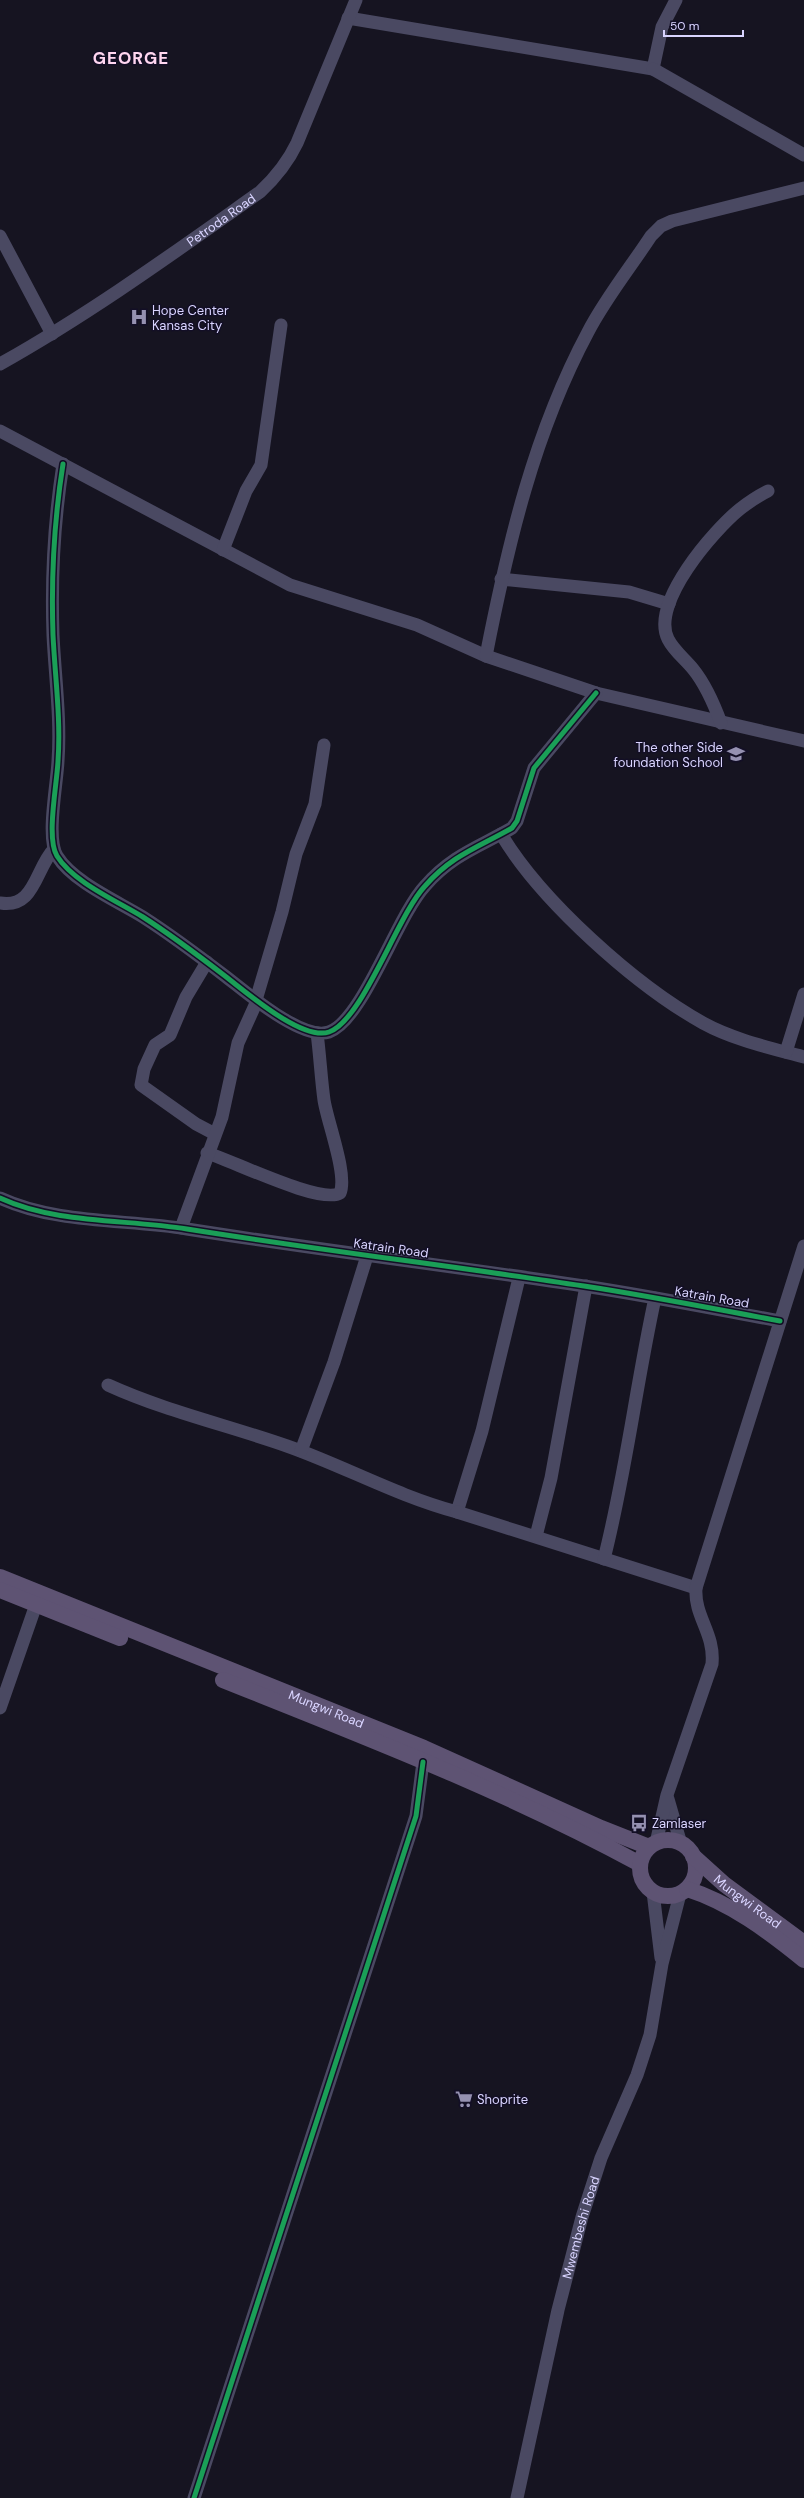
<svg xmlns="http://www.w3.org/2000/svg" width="804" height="2498" font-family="'DM Sans',sans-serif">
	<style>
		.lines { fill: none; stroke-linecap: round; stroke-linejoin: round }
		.minor { stroke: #4a4962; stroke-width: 13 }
		.major { stroke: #5e5373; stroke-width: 16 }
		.cycleway-casing { stroke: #130f26; stroke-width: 8 }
		.cycleway { stroke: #1a9f57; stroke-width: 5 }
		.labels { text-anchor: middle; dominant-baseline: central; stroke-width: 3; stroke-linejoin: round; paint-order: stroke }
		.street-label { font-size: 13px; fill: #d9d4ff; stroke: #130f26 }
		.poi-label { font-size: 13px; fill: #d9d4ff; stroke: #130f26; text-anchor: start }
		.district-label { font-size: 17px; font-weight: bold; letter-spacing: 1px; fill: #ffd6f0; stroke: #130f26 }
	</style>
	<rect width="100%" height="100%" fill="#161421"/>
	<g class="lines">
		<g class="minor">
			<path d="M348,18L653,69L662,27L676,0"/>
			<path d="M653,69L804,155"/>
			<path d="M0,236L52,334"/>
			<path id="s1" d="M0,364C91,313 175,252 260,192C275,178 288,162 297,143L356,0"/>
			<path d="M0,431L290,585L417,625L486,656L596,693L804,741"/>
			<path d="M63,464C54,521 51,577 53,635C55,677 61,719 58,761C57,784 46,838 57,856C73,882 117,901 143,917C171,935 199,956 225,976C246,992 302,1041 329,1032C363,1020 397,916 425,886C452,855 479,847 512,828L517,821L534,768L596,693"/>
			<path d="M223,550L246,491L261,465L281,325"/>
			<path d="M501,579L629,592L669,604"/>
			<path d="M486,656C508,544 534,433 588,332C605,299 630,268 651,236L661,226L672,221L804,188"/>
			<path d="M721,723C714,704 706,685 693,669C685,659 674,651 668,639C650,603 714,530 740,509C749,502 758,496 768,491"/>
			<path d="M501,834C541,901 635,985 703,1023C734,1040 771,1048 804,1057"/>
			<path d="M0,903C35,909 35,869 54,849"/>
			<path d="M207,962L186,997L170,1035L155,1045L144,1069L141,1085L196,1124L215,1134"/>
			<path d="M256,1000L282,912L296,854L315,804L324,745"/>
			<path d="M786,1052L804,994"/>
			<path d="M207,1153C231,1160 321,1205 340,1193C348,1175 327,1121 324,1100C321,1078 320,1056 317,1033"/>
			<path d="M0,1198C56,1224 126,1219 187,1229C319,1250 452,1266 584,1286C650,1296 715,1309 780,1321"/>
			<path d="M181,1228L222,1117L238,1043L257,1001"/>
			<path d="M108,1385C165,1411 227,1425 287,1446C344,1466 397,1496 457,1512L482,1431L519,1278"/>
			<path d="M301,1451L334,1362L367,1256"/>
			<path d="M457,1512L696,1588"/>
			<path d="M536,1536L551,1478L586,1286"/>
			<path d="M604,1559C626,1473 636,1385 655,1298"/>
			<path d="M0,1708L39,1596"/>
			<path d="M668,1799L681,1844"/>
			<path d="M656,1843L667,1795L712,1664C715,1633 694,1617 696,1588L804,1246"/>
			<path d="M653,1892L661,1958"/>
			<path d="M194,2498L416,1816L423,1762"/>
			<path id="s2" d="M517,2498L558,2310L582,2217L601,2158L637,2075L650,2035L662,1964L680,1894"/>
		</g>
		<g class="major">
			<path id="s3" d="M0,1577L424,1748L601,1828L649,1847"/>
			<path d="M0,1590L120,1638"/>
			<path d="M223,1680C363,1736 506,1791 640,1864"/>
			<circle cx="668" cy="1868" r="28"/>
			<path id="s4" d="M693,1856L724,1884L804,1943"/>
			<path d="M687,1889C731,1903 768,1931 804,1960"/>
		</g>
		<g class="cycleway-casing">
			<g id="cycleway">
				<path d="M63,464C54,521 51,577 53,635C55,677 61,719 58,761C57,784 46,838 57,856C73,882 117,901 143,917C171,935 199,956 225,976C246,992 302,1041 329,1032C363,1020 397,916 425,886C452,855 479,847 512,828L517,821L534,768L596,693"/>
				<path d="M0,1198C56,1224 126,1219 187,1229C319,1250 452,1266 584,1286C650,1296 715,1309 780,1321"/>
				<path d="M194,2498L416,1816L423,1762"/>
			</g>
		</g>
		<use href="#cycleway" class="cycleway"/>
	</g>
	<defs>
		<g id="hospital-bare" transform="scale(1.38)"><path d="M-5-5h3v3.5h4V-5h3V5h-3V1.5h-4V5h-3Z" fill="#9591b1" stroke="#130f26" stroke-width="2.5" paint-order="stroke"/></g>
		<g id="school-bare" transform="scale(1.38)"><path d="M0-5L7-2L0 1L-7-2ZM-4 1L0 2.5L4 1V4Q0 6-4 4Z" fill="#9591b1" stroke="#130f26" stroke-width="2.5" paint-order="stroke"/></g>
		<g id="bus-bare" transform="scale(1.38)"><path d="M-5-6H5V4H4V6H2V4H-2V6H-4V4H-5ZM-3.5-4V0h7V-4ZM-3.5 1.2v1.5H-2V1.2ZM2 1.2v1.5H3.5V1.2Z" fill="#9591b1" stroke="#130f26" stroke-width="2.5" paint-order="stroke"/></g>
		<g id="supermarket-bare" transform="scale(1.38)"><path d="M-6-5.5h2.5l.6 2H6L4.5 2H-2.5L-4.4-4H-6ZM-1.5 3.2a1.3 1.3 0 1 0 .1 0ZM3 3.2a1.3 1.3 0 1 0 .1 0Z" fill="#9591b1" stroke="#130f26" stroke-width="2.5" paint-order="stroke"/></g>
	</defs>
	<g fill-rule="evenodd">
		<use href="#hospital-bare" x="139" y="317"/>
		<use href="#school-bare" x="736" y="754"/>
		<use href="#bus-bare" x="639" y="1823"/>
		<use href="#supermarket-bare" x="464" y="2099"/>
	</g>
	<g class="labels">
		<g class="street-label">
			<text stroke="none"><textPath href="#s1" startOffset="264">Petroda Road</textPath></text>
			<text transform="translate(391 1248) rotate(8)">Katrain Road</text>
			<text transform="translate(712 1297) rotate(10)">Katrain Road</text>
			<text stroke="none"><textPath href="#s3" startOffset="352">Mungwi Road</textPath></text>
			<text stroke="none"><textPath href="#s4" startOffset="71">Mungwi Road</textPath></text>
			<text stroke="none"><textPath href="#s2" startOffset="278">Mwembeshi Road</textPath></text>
		</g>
		<g class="poi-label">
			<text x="152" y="310">Hope Center<tspan x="152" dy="15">Kansas City</tspan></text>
			<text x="723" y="747" text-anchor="end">The other Side<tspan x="723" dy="15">foundation School</tspan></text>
			<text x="652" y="1823">Zamlaser</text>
			<text x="477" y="2099">Shoprite</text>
		</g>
		<g class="district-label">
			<text x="131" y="58">GEORGE</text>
		</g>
	</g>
	<path d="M664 30v6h79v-6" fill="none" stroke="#d9d4ff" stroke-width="2"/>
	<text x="670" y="30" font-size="12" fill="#d9d4ff" stroke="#130f26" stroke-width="3" paint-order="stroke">50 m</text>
</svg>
